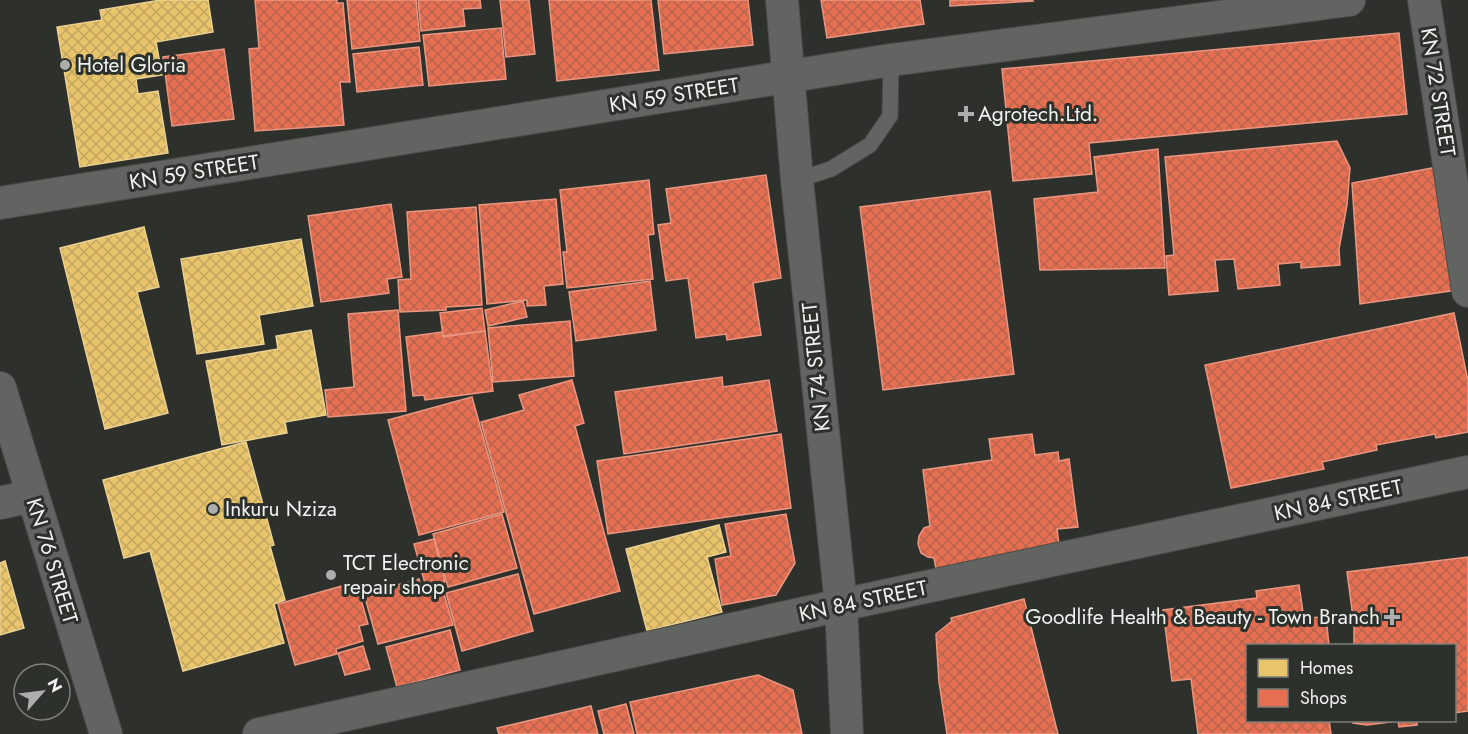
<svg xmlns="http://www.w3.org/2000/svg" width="1468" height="734" font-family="Jost,sans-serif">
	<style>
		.homes { fill: url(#homes-cross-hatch); stroke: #ebd292; stroke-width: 1.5 }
		.shops { fill: url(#shops-cross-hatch); stroke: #e99680; stroke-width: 1.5 }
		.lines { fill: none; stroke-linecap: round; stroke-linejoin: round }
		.service-casing { stroke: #4a4c48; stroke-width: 17 }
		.minor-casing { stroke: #4a4c48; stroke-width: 34 }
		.service { stroke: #626461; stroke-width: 15 }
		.minor { stroke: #626461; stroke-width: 32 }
		.poi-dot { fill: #abaeaa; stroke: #2d312b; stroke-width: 2 }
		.labels { text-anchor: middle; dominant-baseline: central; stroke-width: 6; stroke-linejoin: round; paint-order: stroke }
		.poi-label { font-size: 21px; fill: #eff2ee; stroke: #2d312b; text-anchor: start }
		.street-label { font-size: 21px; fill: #eff2ee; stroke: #2d312b }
	</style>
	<defs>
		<pattern id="homes-cross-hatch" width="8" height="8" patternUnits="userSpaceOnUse" patternTransform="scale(1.5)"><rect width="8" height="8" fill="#e9c46a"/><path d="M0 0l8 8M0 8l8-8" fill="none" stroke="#c1a561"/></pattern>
		<pattern id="shops-cross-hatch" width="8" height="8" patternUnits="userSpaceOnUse" patternTransform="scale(1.5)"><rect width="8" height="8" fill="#e76f51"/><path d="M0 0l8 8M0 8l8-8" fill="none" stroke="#b7644e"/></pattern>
	</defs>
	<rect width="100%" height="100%" fill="#2e302c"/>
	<g class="homes">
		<path d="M161,0H208L213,32L156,42L162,75L136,79L138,94L158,91L168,153L80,167L57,27L102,20L100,10Z"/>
		<path d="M144,227L159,287L137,292L168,413L105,429L60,248Z"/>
		<path d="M301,239L313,306L259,315L264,344L197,354L181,259Z"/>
		<path d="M311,330L326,415L285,422L287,433L222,445L206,361L278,349L276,336Z"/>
		<path d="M246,442L274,545L270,546L285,600L274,604L284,643L183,671L150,551L124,558L103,480Z"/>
		<path d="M719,525L726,552L707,557L722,612L647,631L626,549Z"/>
		<path d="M5,561L24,628L0,635V563Z"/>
	</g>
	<g class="shops">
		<path d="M255,0H337V3H343L350,82H340L344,125L255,131L249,49L259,48Z"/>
		<path d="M347,0H416L420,41L352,49Z"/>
		<path d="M418,0H480L481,8L463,9L465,26L421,31Z"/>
		<path d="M500,0H529L535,54L506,57Z"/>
		<path d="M549,0H651L659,70L557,81Z"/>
		<path d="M658,0H748L753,45L664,54Z"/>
		<path d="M821,0H920L924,24L827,38Z"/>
		<path d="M950,0H1032L1033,1L950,6Z"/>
		<path d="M501,28L506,79L429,86L423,35Z"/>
		<path d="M1399,33L1407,114L1089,143L1092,174L1013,181L1002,69Z"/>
		<path d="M419,47L423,85L357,92L353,54Z"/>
		<path d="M224,49L234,119L172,126L163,57Z"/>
		<path d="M1337,141L1350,168L1347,205L1339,249L1340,265L1301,268V262L1278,264L1280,285L1238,289L1234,259L1215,260L1218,291L1169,295L1166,256L1174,255L1165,157Z"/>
		<path d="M1158,149L1165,268L1040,270L1034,199L1098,192L1094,157Z"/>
		<path d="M1443,166L1457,290L1360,304L1352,183Z"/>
		<path d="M766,175L781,278L753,283L761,335L727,340L726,334L696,338L688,278L666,281L658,225L671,223L666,189Z"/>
		<path d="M649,180L654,234L648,235L653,279L567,288L563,252H567L560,190Z"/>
		<path d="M990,191L1014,374L883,390L860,207Z"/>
		<path d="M556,199L563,284L544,286L546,305L527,306V300L487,304L479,205Z"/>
		<path d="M391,204L402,277L387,279L389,293L321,302L308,216Z"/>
		<path d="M476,207L482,305L446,307V310L400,312L398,280L411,279L407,212Z"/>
		<path d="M650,281L656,330L576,341L569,292Z"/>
		<path d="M523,301L527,317L488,326L485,310Z"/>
		<path d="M482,308L485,331L443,336L440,313Z"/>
		<path d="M398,310L406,411L328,417L325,390L354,387L348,314Z"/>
		<path d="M1454,313L1468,381V432L1436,438L1435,434L1376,445L1377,450L1322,462L1324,469L1231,488L1205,365Z"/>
		<path d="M570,321L574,376L493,382L488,328Z"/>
		<path d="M485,331L493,391L425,400L424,395L413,396L406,337L442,332L443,337Z"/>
		<path d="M722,377L723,387L769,380L777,431L624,454L615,392Z"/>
		<path d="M572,380L584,423L575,426L620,591L534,614L481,422L524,410L519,395Z"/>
		<path d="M472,397L504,512L419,535L388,420Z"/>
		<path d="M781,434L791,508L608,534L597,461Z"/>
		<path d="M1032,434L1035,455L1058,452L1059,461L1069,459L1078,527L1057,529L1060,552L936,569L934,558L928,557L921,553L918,544L919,536L924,528L930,526L923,470L992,460L989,439Z"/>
		<path d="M502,514L517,568L448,587L433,534Z"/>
		<path d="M786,514L795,563L776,595L722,605L715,559L731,556L725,524Z"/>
		<path d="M434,539L445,582L426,587L414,544Z"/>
		<path d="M1468,557V711L1454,713V646H1354V625L1347,572Z"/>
		<path d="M518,574L533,631L462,651L446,593Z"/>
		<path d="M419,579L423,592L442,587L453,625L378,644L364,594Z"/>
		<path d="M356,582L368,624L359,626L363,641L336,649L337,654L295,665L278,604Z"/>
		<path d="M1299,585L1304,619L1326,616L1329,646H1248V720H1329L1331,734H1198L1191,679L1172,681L1163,610L1257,598L1256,591Z"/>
		<path d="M1024,599L1058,734H947L939,682L936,634L952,621L951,618Z"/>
		<path d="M450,630L460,670L397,687L386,647Z"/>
		<path d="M363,646L370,669L345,675L338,653Z"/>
		<path d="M758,675L793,690L802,734H637L630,702Z"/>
		<path d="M626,704L634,734H604L598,711Z"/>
		<path d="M591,706L598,734H499L497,728Z"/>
		<path d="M1353,720H1417V725L1399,727L1398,721L1367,725L1353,723Z"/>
	</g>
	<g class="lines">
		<g class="service-casing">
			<path id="service" d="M797,180L831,169L870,145L890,116L891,60"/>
		</g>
		<g class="minor-casing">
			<g id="minor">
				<path d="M782,0L797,180L841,605L847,734"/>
				<path d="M1424,0L1468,291"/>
				<path d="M0,203L891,60L1349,0"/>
				<path d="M0,388L106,734"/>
				<path d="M0,503L32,496"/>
				<path d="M259,734L841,605L1468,472"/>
			</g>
		</g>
		<use href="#service" class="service"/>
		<use href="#minor" class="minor"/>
	</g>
	<g class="poi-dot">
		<circle cx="65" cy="65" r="6"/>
		<path d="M963 105h6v6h6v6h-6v6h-6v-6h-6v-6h6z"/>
		<circle cx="213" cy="509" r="6"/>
		<circle cx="331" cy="575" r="6"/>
		<path d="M1389 608h6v6h6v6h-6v6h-6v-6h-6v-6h6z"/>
	</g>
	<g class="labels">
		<g class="poi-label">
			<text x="77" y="65">Hotel Gloria</text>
			<text x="978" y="114">Agrotech.Ltd.</text>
			<text x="225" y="509">Inkuru Nziza</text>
			<text x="343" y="563">TCT Electronic<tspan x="343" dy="24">repair shop</tspan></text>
			<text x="1380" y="617" text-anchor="end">Goodlife Health &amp; Beauty - Town Branch</text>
		</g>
		<g class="street-label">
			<text transform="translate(1438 92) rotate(81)">KN 72 STREET</text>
			<text transform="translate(674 95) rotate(-9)">KN 59 STREET</text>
			<text transform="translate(194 172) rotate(-9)">KN 59 STREET</text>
			<text transform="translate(816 367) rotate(-96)">KN 74 STREET</text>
			<text transform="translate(1338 500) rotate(-12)">KN 84 STREET</text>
			<text transform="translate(52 561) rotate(73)">KN 76 STREET</text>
			<text transform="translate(863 601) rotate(-12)">KN 84 STREET</text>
		</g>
	</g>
	<rect x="1246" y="644" width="210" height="78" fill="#2d312b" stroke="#7b7e79" stroke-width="1.5"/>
	<rect x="1258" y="659" width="30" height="18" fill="#e9c46a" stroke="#7b7e79" stroke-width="1.5"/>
	<text x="1300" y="674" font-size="18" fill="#eff2ee">Homes</text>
	<rect x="1258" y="689" width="30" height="18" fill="#e76f51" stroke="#7b7e79" stroke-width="1.5"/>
	<text x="1300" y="704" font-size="18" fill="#eff2ee">Shops</text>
	<g transform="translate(42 692) rotate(62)"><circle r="28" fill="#2d312b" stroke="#7b7e79" stroke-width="1.5"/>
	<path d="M0-4.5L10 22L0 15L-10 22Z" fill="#abaeaa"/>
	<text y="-9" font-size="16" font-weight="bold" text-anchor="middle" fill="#eff2ee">N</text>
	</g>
</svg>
